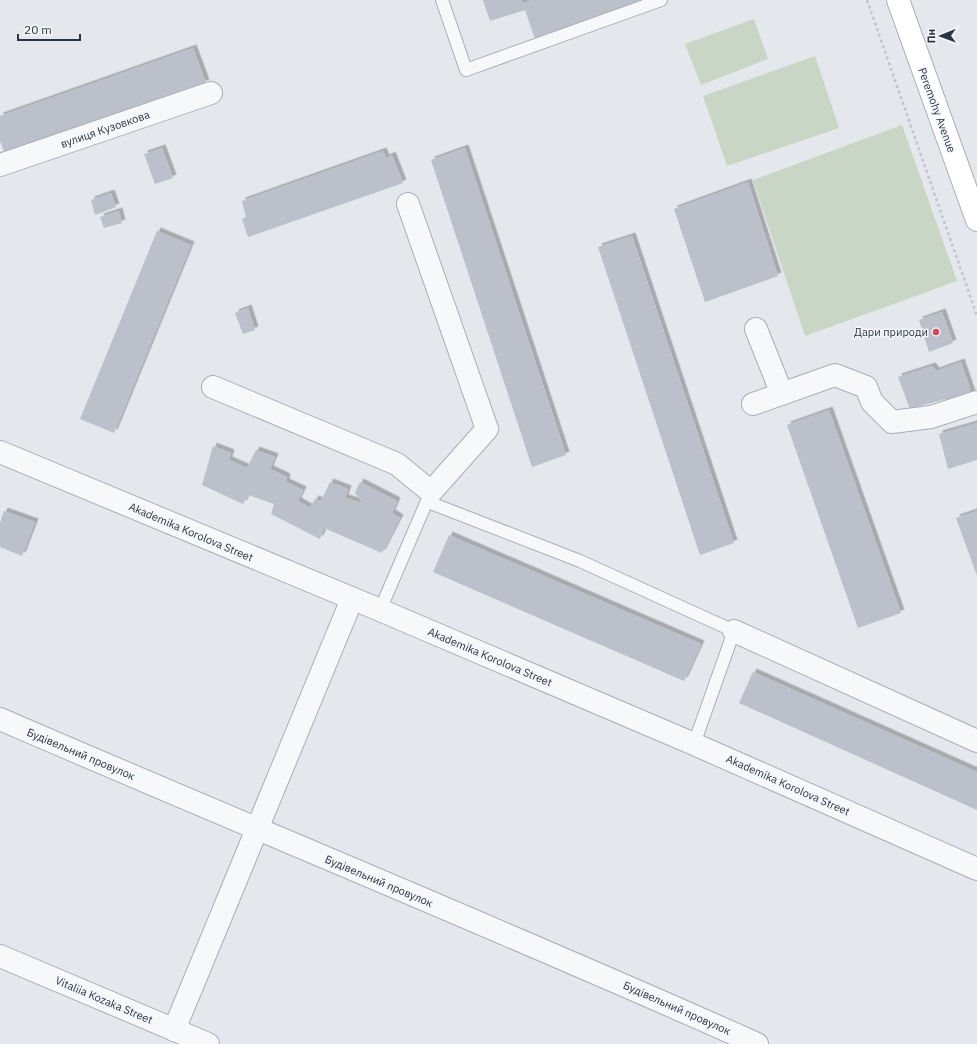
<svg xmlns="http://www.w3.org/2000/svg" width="977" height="1044" font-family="'IBM Plex Sans',sans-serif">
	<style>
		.green { fill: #c9d6c5 }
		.building { fill: #bbc0ca; filter: url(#shadow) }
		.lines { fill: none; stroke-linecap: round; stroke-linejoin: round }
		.service-casing { stroke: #a9aeb7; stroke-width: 14 }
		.minor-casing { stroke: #a9aeb7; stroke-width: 24 }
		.secondary-casing { stroke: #a9aeb7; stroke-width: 24 }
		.path { stroke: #c2c5cb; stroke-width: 2.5; stroke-dasharray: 3 3; stroke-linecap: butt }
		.service { stroke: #f7f8fa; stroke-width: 12 }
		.minor { stroke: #f7f8fa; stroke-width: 22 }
		.secondary { stroke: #fff; stroke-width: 22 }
		.poi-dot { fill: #d1495b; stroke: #f4f6f9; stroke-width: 1.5 }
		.labels { text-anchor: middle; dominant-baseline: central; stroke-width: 3; stroke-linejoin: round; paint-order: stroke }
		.street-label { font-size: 11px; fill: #2b3445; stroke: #f4f6f9 }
		.poi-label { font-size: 11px; fill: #2b3445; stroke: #f4f6f9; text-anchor: end }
	</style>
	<defs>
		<filter id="shadow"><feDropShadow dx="3.5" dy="-3.5" stdDeviation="0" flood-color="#0004"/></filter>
	</defs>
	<rect width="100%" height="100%" fill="#e4e7ec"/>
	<g class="green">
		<path d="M754,19L768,59L701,85L685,44Z"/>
		<path d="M815,56L839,128L727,166L703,96Z"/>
		<path d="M902,125L957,281L805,336L753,180Z"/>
	</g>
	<g class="building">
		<path d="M483,0H521L523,3L532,0H639L640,1L535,39L525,10L490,21Z"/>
		<path d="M193,48L206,83L5,154L0,141V116Z"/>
		<path d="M162,148L173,178L155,184L144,154Z"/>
		<path d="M465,148L566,455L532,467L431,160Z"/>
		<path d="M383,151L386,158L392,155L403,183L248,237L242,219L246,217L242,201Z"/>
		<path d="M748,182L778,276L705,302L674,209Z"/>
		<path d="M111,193L116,207L95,215L91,200Z"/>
		<path d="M119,211L122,223L104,228L100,217Z"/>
		<path d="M157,231L191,245L114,433L80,419Z"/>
		<path d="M632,236L734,543L700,555L598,247Z"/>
		<path d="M248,308L255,330L243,334L235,313Z"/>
		<path d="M942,312L953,343L929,352L919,320Z"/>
		<path d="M961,362L973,397L948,406L945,399L910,409L898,377L932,366L936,371Z"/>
		<path d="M829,410L901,613L858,628L787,425Z"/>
		<path d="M977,423V460L948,469L939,434Z"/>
		<path d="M213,446L231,453L229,460L247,468L256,450L275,457L270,469L287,477L286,482L303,490L298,501L310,508L315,499L321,501L330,482L348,489L345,498L363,503L355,493L360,482L397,501L392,513L400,518L382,553L324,528L320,539L271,514L274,504L248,495L243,504L202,485Z"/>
		<path d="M4,511L35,522L22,556L0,547V523Z"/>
		<path d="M977,511V576L956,518Z"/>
		<path d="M449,535L701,644L684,681L433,572Z"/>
		<path d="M753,672L977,772V810L739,703Z"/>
	</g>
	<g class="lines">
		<g class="service-casing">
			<g id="service">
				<path d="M442,0L466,70L661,0"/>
				<path d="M428,502L580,561L734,631L694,744"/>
				<path d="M380,610L430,494"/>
			</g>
		</g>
		<g class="minor-casing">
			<g id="minor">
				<path d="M0,165L211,93"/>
				<path d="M756,329L782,394"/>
				<path d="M213,387L397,464L431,492L487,429L408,204"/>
				<path d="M753,404L835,375L866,387L872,402L892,422L931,417L977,402"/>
				<path d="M0,452L380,610L694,744L977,869"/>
				<path d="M734,631L977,741"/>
				<path d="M0,719C252,828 507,932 757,1044"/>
				<path d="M0,956L208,1044"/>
				<path d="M174,1030L352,599"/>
			</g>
		</g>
		<g class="secondary-casing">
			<path id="secondary" d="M898,0L977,220"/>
		</g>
		<path class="path" d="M867,0L977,316"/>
		<use href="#service" class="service"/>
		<use href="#minor" class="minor"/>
		<use href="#secondary" class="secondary"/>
	</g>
	<circle class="poi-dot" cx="936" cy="332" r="4"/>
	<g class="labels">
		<g class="street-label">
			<text transform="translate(937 110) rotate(70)">Peremohy Avenue</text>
			<text transform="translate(105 129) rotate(-19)">вулиця Кузовкова</text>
			<text transform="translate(191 532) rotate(23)">Akademika Korolova Street</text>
			<text transform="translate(490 657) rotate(23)">Akademika Korolova Street</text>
			<text transform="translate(81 754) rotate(23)">Будівельний провулок</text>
			<text transform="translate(788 785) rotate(24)">Akademika Korolova Street</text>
			<text transform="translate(379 881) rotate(23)">Будівельний провулок</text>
			<text transform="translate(104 1000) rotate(23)">Vitaliia Kozaka Street</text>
			<text transform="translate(677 1008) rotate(24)">Будівельний провулок</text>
		</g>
		<g class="poi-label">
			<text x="928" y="332">Дари природи</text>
		</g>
	</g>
	<g transform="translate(941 36) rotate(269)" stroke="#f4f6f9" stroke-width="3" paint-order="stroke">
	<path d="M0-3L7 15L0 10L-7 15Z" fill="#2b3445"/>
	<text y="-6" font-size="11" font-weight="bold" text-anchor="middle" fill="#2b3445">Пн</text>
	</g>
	<path d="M18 34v6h62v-6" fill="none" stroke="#2b3445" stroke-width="2"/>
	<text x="24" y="34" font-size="12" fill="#2b3445" stroke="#f4f6f9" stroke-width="3" paint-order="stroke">20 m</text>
</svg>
